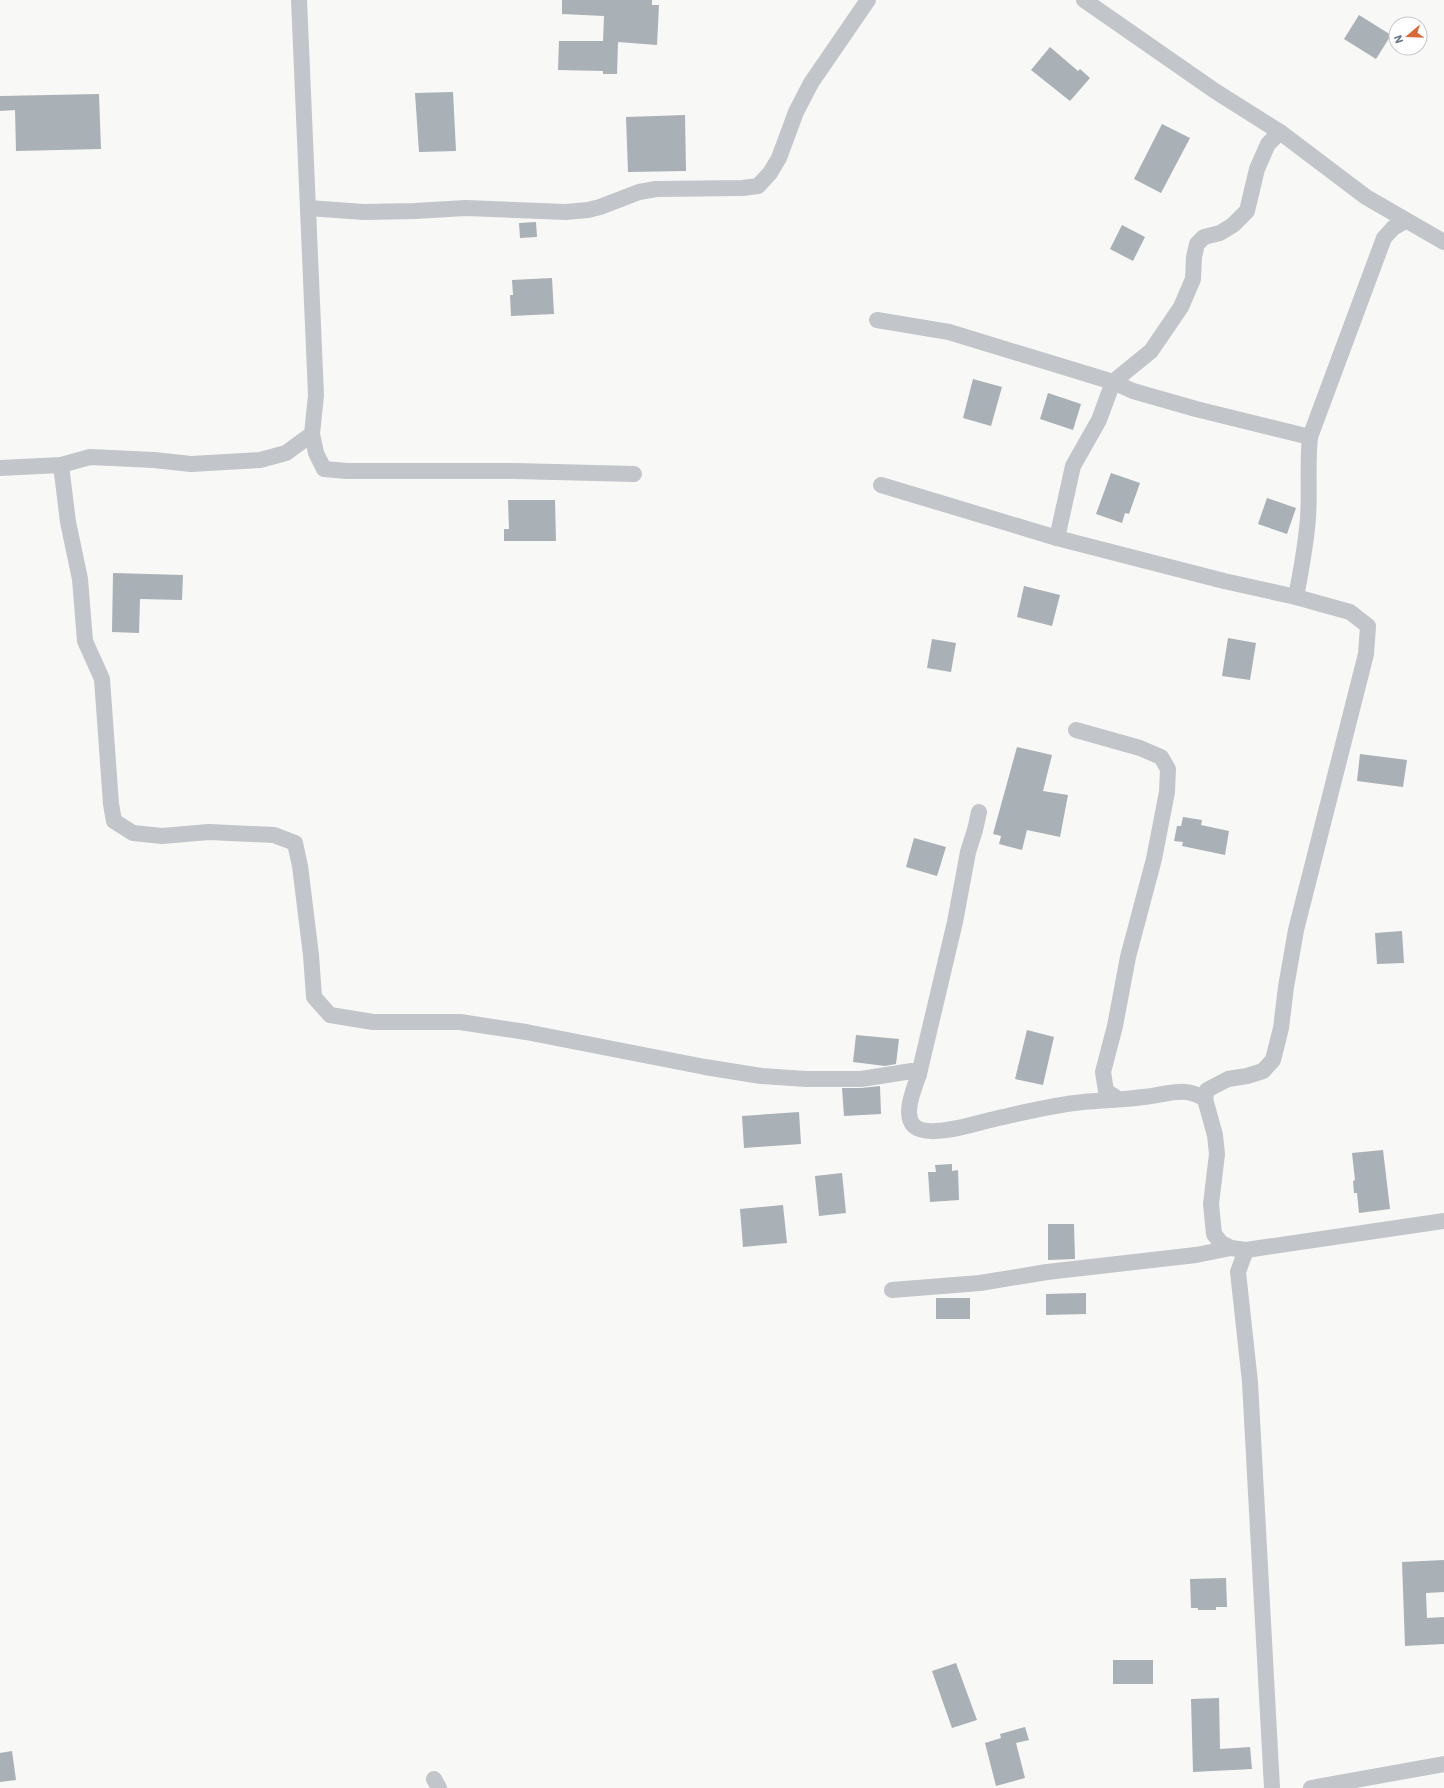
<svg xmlns="http://www.w3.org/2000/svg" width="1444" height="1788" font-family="'IBM Plex Sans',sans-serif">
	<style>
		.building { fill: #a9b0b6 }
		.lines { fill: none; stroke-linecap: round; stroke-linejoin: round }
		.street { stroke: #c2c5c9; stroke-width: 16 }
	</style>
	<rect width="100%" height="100%" fill="#f8f8f6"/>
	<g class="building">
		<path d="M562,0H652V5H659L657,45L618,42L617,74H603V71L558,70L559,41H603L604,16L562,14Z"/>
		<path d="M1359,15L1391,35L1376,59L1344,39Z"/>
		<path d="M1050,47L1078,71L1080,69L1090,78L1070,101L1031,70Z"/>
		<path d="M453,92L456,151L419,152L415,93Z"/>
		<path d="M99,94L101,149L16,151L15,110L0,111V96Z"/>
		<path d="M685,115L686,171L628,172L626,117Z"/>
		<path d="M1162,124L1190,138L1161,193L1134,179Z"/>
		<path d="M536,222L537,237L520,238L519,223Z"/>
		<path d="M1122,225L1145,237L1133,261L1110,249Z"/>
		<path d="M552,278L554,314L511,316L510,295H513L512,280Z"/>
		<path d="M973,379L1002,387L991,426L963,418Z"/>
		<path d="M1048,393L1081,404L1073,430L1040,419Z"/>
		<path d="M1111,473L1140,483L1129,514L1125,513L1122,523L1096,514Z"/>
		<path d="M1267,498L1296,508L1287,534L1258,524Z"/>
		<path d="M508,500H555L556,541H504V529H509Z"/>
		<path d="M113,573L183,575L182,600L140,599L139,633L112,632Z"/>
		<path d="M1024,586L1060,595L1052,626L1017,617Z"/>
		<path d="M1228,638L1256,643L1250,680L1222,676Z"/>
		<path d="M932,639L956,643L951,672L927,668Z"/>
		<path d="M1017,747L1052,755L1043,791L1068,795L1060,837L1027,830L1022,850L999,844L1001,836L993,834Z"/>
		<path d="M1360,754L1407,760L1403,787L1357,781Z"/>
		<path d="M1183,817L1202,820L1201,825L1229,831L1225,855L1182,846L1183,842L1174,841L1177,826H1181Z"/>
		<path d="M914,838L946,847L937,876L906,867Z"/>
		<path d="M1402,931L1404,963L1377,964L1375,933Z"/>
		<path d="M1027,1030L1054,1037L1043,1085L1015,1079Z"/>
		<path d="M856,1035L899,1039L896,1064L885,1066L853,1062Z"/>
		<path d="M880,1086L881,1114L844,1116L842,1088H861Z"/>
		<path d="M799,1112L801,1144L744,1148L742,1116Z"/>
		<path d="M1383,1150L1390,1209L1359,1213L1357,1193H1354L1353,1181L1355,1180L1352,1153Z"/>
		<path d="M952,1164V1171L958,1170L959,1200L930,1202L928,1172H936L935,1165Z"/>
		<path d="M842,1173L846,1213L819,1216L815,1176Z"/>
		<path d="M783,1205L787,1243L743,1247L740,1209Z"/>
		<path d="M1048,1224H1074L1075,1259L1048,1260Z"/>
		<path d="M1086,1293V1314L1046,1315V1294Z"/>
		<rect x="936" y="1298" width="34" height="21"/>
		<path d="M1444,1560V1592L1426,1593L1427,1618L1444,1617V1644L1405,1646L1402,1562Z"/>
		<path d="M1226,1578L1227,1607H1216V1610H1198V1608H1191L1190,1579Z"/>
		<rect x="1113" y="1660" width="40" height="24"/>
		<path d="M956,1663L977,1720L952,1728L932,1671Z"/>
		<path d="M1219,1698L1220,1749L1250,1747L1252,1769L1193,1772L1191,1699Z"/>
		<path d="M1025,1727L1029,1740L1016,1743L1025,1778L996,1786L985,1743L1001,1738L1000,1734Z"/>
		<path d="M12,1751L16,1780L0,1782V1753Z"/>
	</g>
	<g class="lines">
		<g class="street">
			<path d="M1084,0L1215,91L1280,132L1366,197L1444,242"/>
			<path d="M308,208L364,212L415,211L466,208L566,212L588,210L600,207L639,192L656,189L743,188L758,186L770,173L779,158L796,112L811,83L868,0"/>
			<path d="M877,320L949,332L1113,382L1133,391L1196,409L1310,437"/>
			<path d="M312,434L316,453L324,469L347,471H515L634,474"/>
			<path d="M61,465L68,522L80,579L85,641L102,679L111,804L114,821L133,833L162,836L209,832L274,835L295,843L300,866L311,955L314,997L330,1015L373,1022H460L526,1032L705,1067L761,1076L806,1079H861L912,1071L919,1074C915,1087 902,1114 914,1126C928,1139 973,1124 990,1120C1021,1113 1052,1105 1083,1102C1103,1100 1123,1100 1143,1097C1166,1095 1184,1085 1205,1099L1215,1135L1217,1154L1211,1204L1214,1234L1221,1243L1231,1248L1246,1250L1444,1221"/>
			<path d="M0,468L61,465L90,457L154,460L191,464L260,460L286,453L312,434L316,395L299,0"/>
			<path d="M881,485L1057,538L1224,581L1296,597L1350,612L1368,626L1366,654L1296,930L1286,987L1281,1028L1273,1060L1263,1071L1247,1076L1228,1079L1207,1090L1205,1099"/>
			<path d="M1057,538L1073,466L1099,420L1113,382L1151,351L1181,307L1193,279L1194,257L1197,244L1204,237L1220,233L1233,225L1247,211L1257,169L1268,144L1280,132"/>
			<path d="M1296,597C1301,571 1306,545 1308,518C1310,491 1307,464 1310,437L1384,238L1393,228L1405,221"/>
			<path d="M1076,730L1140,748L1161,757L1168,769L1167,792L1154,859L1128,957L1115,1026L1103,1072L1106,1091L1118,1099"/>
			<path d="M919,1074L955,922L968,852L975,830L979,812"/>
			<path d="M1246,1250L1238,1272L1250,1382L1272,1788"/>
			<path d="M892,1290L980,1283L1047,1272L1196,1255L1231,1248"/>
			<path d="M434,1779L439,1788"/>
			<path d="M1311,1788L1444,1764"/>
		</g>
	</g>
	<g transform="translate(1408 36) rotate(251)"><circle r="19" fill="#ffffff" stroke="#c3c8ce"/>
	<path d="M0-3L7 15L0 10L-7 15Z" fill="#d96835"/>
	<text y="-6" font-size="11" font-weight="bold" text-anchor="middle" fill="#697685">N</text>
	</g>
</svg>
